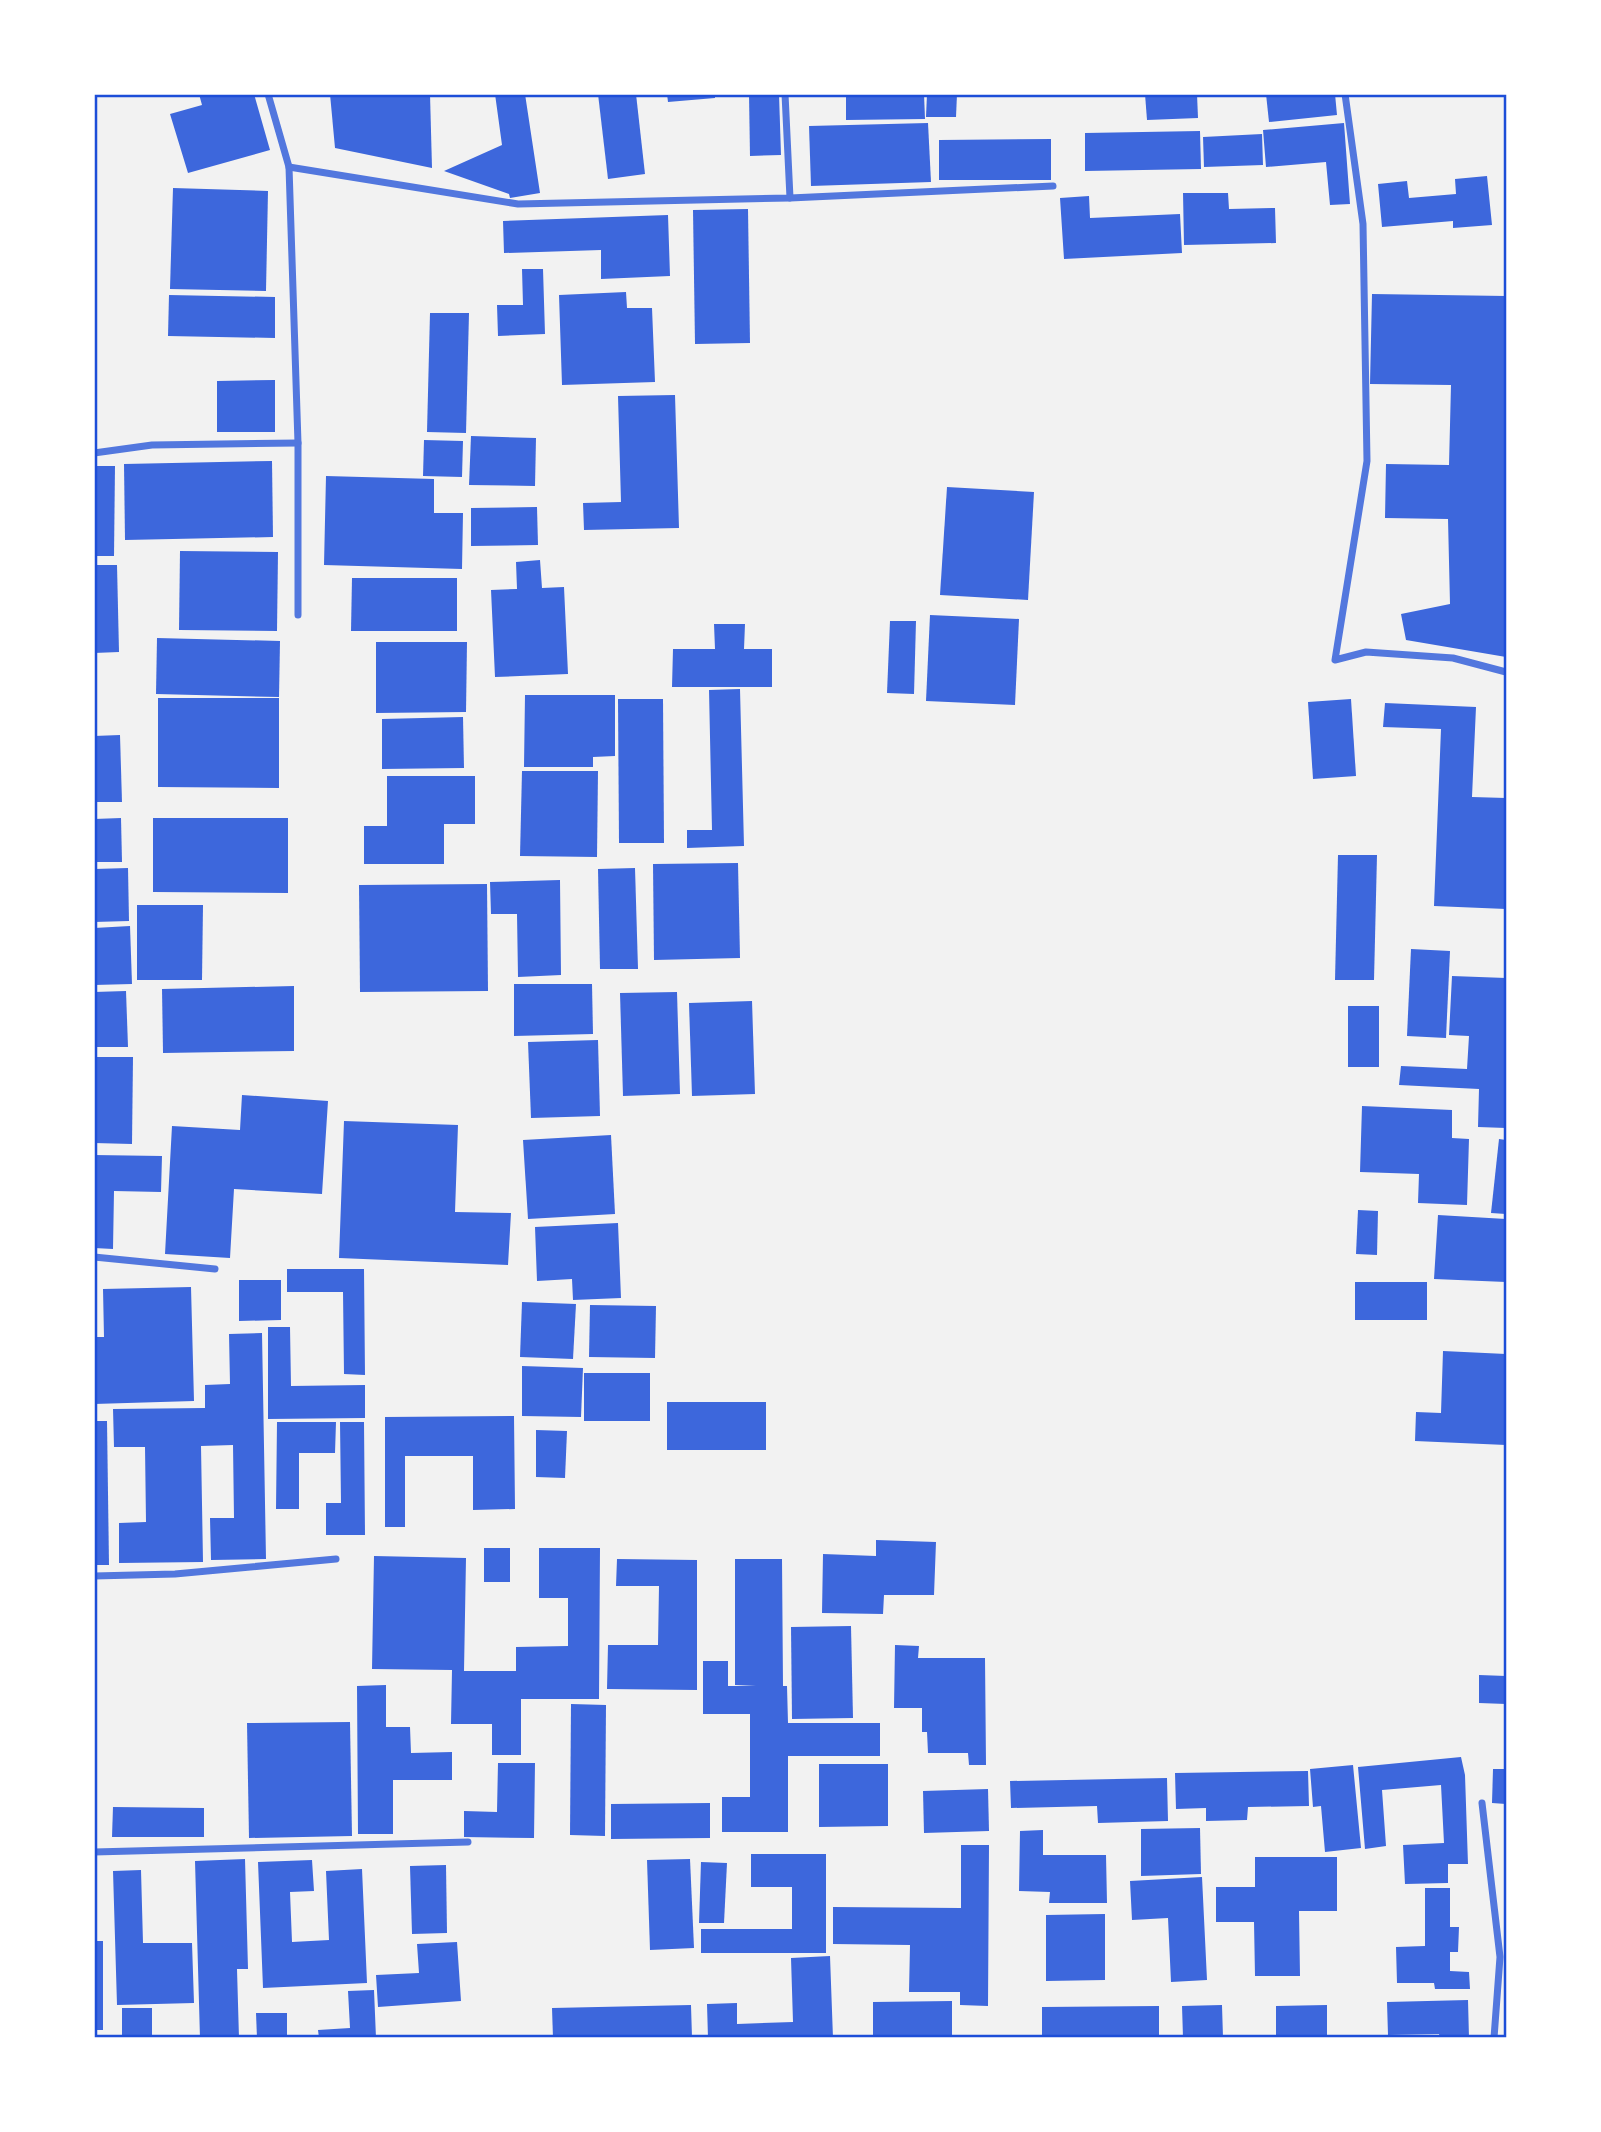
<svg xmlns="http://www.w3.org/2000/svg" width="1601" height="2132" font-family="Rubik,sans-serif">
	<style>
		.building { fill: #3d67dc }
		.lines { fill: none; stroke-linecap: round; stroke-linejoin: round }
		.minor { stroke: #5277de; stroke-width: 7 }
		.neatline { fill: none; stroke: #1d4ed8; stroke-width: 2.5 }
	</style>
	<rect width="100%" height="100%" fill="#f2f2f2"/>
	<g class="building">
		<path d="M199,94H254L270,150L188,173L170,114L202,105Z"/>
		<path d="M330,94H430L432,168L335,148Z"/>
		<path d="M495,94H525L540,193L510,198L509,194L444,171L502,145Z"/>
		<path d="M598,94H636L645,174L608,179Z"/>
		<path d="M667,94H715V98L668,102Z"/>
		<path d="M749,94H779L781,155L750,156Z"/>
		<path d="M846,94H924L925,119L846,120Z"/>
		<path d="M927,94H957L956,117H926Z"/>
		<path d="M1145,94H1197L1198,118L1147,120Z"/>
		<path d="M1266,94H1335L1337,115L1269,122Z"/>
		<path d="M928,123L931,182L811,186L809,126Z"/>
		<path d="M1344,123L1350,204L1330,205L1326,162L1266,167L1263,130Z"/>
		<path d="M1200,131L1201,169L1085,171V133Z"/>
		<path d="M1262,134L1263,165L1204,167L1203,137Z"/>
		<path d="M1051,139V180H939V140Z"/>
		<path d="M1487,176L1492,225L1453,228V221L1382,227L1378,184L1407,181L1409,198L1456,194L1455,179Z"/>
		<path d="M173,188L268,191L266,291L170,289Z"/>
		<path d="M1183,193H1228L1229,209L1275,208L1276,243L1184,245Z"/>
		<path d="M1089,196L1090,218L1180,214L1182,253L1064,259L1060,198Z"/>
		<path d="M748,209L750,343L695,344L693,210Z"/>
		<path d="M668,215L670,276L601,279V250L504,253L503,221Z"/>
		<path d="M522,269H543L545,334L498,336L497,305H523Z"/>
		<path d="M626,292L627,308H652L655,382L562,385L559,295Z"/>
		<path d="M1372,294L1506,296V657L1406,640L1401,614L1450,604L1448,519L1385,518L1386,464L1449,465L1451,385L1370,384Z"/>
		<path d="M169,295L275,297V338L168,336Z"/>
		<path d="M430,313H469L466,433L427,432Z"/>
		<path d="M275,380V432H217V381Z"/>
		<path d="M675,395L679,528L584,530L583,503L621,502L618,396Z"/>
		<path d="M471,436L536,438L535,486L469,485Z"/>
		<path d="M424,440L463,441L462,477L423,476Z"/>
		<path d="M272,461L273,537L125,540L124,464Z"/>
		<path d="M94,466H115L114,556H94Z"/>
		<path d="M326,476L434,479V513H463L462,569L324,565Z"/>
		<path d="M947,487L1034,492L1028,600L940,595Z"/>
		<path d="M537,507L538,545L471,546V508Z"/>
		<path d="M180,551L278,552L277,631L179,630Z"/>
		<path d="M540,560L542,588L564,587L568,674L495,677L491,590L517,589L516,562Z"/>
		<path d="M94,565H117L119,652L94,653Z"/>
		<path d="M352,578H457V631H351Z"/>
		<path d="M930,615L1019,619L1015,705L926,701Z"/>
		<path d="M890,621H916L914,694L887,693Z"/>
		<path d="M714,624H745L744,649H772V687H672L673,649H715Z"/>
		<path d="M157,638L280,641L279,697L156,694Z"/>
		<path d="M376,642H467L466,712L376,713Z"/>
		<path d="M740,689L744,846L687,848V830H712L709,690Z"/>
		<path d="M525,695H615V756L593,757V767H524Z"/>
		<path d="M158,698H279V788L158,787Z"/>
		<path d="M618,699H663L664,843H619Z"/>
		<path d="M1351,699L1356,776L1313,779L1308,702Z"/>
		<path d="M1385,703L1476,707L1472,797L1506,798V909L1434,906L1441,729L1383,727Z"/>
		<path d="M463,717L464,768L382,769V719Z"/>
		<path d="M120,735L122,802H94V736Z"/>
		<path d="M522,771H598L597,857L520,856Z"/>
		<path d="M387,776H475V824H444V864H364V826H387Z"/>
		<path d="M121,818L122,862H94V819Z"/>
		<path d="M153,818H288V893L153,892Z"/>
		<path d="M1338,855H1377L1374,980H1335Z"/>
		<path d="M738,863L740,958L654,960L653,864Z"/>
		<path d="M128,868L129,921L94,922V869Z"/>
		<path d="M635,868L638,969H600L598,869Z"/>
		<path d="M560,880L561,975L518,977L517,914H491L490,882Z"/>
		<path d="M487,884L488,991L360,992L359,885Z"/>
		<path d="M137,905H203L202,980H137Z"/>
		<path d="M130,926L132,984L94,985V928Z"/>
		<path d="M1411,949L1450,951L1446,1038L1407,1036Z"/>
		<path d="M1452,976L1506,978V1128L1478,1127L1479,1089L1399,1085L1401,1066L1467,1069L1469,1036L1449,1035Z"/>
		<path d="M514,984H592L593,1034L514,1036Z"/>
		<path d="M294,986V1051L163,1053L162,989Z"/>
		<path d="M126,991L128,1047H94V992Z"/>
		<path d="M677,992L680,1094L623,1096L620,993Z"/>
		<path d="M752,1001L755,1094L692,1096L689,1003Z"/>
		<rect x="1348" y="1006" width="31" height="61"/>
		<path d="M598,1040L600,1116L531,1118L528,1042Z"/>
		<path d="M94,1057H133L132,1144L94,1143Z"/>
		<path d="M242,1095L328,1101L322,1194L234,1189L230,1258L165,1254L172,1126L240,1130Z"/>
		<path d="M1362,1106L1452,1110V1138L1469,1139L1467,1205L1418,1203L1419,1174L1360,1172Z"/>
		<path d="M344,1121L458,1125L455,1212L511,1213L508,1265L339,1258Z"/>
		<path d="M611,1135L615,1214L528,1219L523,1140Z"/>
		<path d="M1499,1139L1506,1140V1214L1491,1213Z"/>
		<path d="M94,1155L162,1156L161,1192L114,1191L113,1249L94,1248Z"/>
		<path d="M1358,1210L1378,1211L1377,1255L1356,1254Z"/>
		<path d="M1438,1215L1506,1219V1282L1434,1279Z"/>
		<path d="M618,1223L621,1298L573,1300L572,1279L537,1281L535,1227Z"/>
		<path d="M287,1269H364L365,1375L344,1374L343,1292H287Z"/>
		<path d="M239,1280H281V1320L239,1321Z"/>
		<rect x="1355" y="1282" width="72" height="38"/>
		<path d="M191,1287L194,1401L94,1404V1337H104L103,1289Z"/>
		<path d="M522,1302L576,1304L573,1359L520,1357Z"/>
		<path d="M590,1305L656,1306L655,1358L589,1357Z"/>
		<path d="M268,1327H290L291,1386L365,1385V1418L268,1419Z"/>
		<path d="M262,1333L266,1559L211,1560L210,1518H234L233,1445L201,1446L203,1562L119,1563V1523L146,1522L145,1447H114L113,1409L205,1408V1385L230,1384L229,1334Z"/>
		<path d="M1443,1351L1506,1354V1445L1415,1441L1416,1412L1441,1413Z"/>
		<path d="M522,1366L583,1368L581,1417L522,1416Z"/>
		<rect x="584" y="1373" width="66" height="48"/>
		<rect x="667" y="1402" width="99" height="48"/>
		<path d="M514,1416L515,1509L473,1510V1456H405V1527H385V1417Z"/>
		<path d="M94,1421H107L109,1565H94Z"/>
		<path d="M277,1422H336L335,1453H299V1509H276Z"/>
		<path d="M340,1422H364L365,1535H326V1503H341Z"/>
		<path d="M536,1430L567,1431L565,1478L536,1477Z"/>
		<path d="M876,1540L936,1542L934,1595H884L883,1614L822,1613L823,1554L876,1556Z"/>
		<rect x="484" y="1548" width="26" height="34"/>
		<path d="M539,1548H600L599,1699H521V1755H492V1724H451L452,1670L372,1669L374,1556L466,1558L464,1671H516V1647L568,1646V1598H539Z"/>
		<path d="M617,1559L697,1560V1690L607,1689L608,1645H658L659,1586H616Z"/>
		<path d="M735,1559H782L783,1686H787L788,1723H880V1756H788V1832H722V1797H750V1714H703V1661H728V1686H756L735,1685Z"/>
		<path d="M851,1626L853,1718L792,1719L791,1627Z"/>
		<path d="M895,1645L919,1646L918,1658H985L986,1765H969L968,1753H928L927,1732H922V1708H894Z"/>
		<path d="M1479,1675L1506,1676V1704L1479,1703Z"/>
		<path d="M386,1685V1727H410L411,1753L452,1752V1780H393V1834H358L357,1686Z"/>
		<path d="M571,1704L606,1705L605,1836L570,1835Z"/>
		<path d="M350,1722L352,1836L249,1838L247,1723Z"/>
		<path d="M1461,1757L1465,1775L1468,1864H1448V1883L1405,1884L1403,1845L1444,1843L1441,1785L1382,1790L1386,1846L1365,1849L1358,1767Z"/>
		<path d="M498,1763H535L534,1838L464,1837V1811L497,1812Z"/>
		<path d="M819,1764H888V1826L819,1827Z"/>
		<path d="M1353,1765L1361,1848L1325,1852L1321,1806L1313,1807L1310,1769Z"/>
		<path d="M1493,1769H1506V1804L1492,1803Z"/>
		<path d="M1308,1771L1309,1806L1248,1807L1247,1820L1206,1821V1808L1176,1809L1175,1773Z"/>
		<path d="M1167,1778L1168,1821L1098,1823L1097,1806L1011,1808L1010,1781Z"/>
		<path d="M988,1789L989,1831L924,1833L923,1791Z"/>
		<path d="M710,1803V1838L611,1839V1804Z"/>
		<path d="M113,1807L204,1808V1837H112Z"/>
		<path d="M1200,1828L1201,1874L1141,1876V1829Z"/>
		<path d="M1043,1830V1855H1106L1107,1903H1049L1050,1892L1019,1891L1020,1831Z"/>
		<path d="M961,1845H989L988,2006L960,2005V1992H909L910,1945L833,1944V1907L961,1908Z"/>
		<path d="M751,1854H826V1953H701V1929H792V1887H751Z"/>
		<path d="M1255,1857H1337V1911H1299L1300,1976H1255L1254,1922H1216V1887H1255Z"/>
		<path d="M245,1859L248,1969H237L239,2038H200L195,1861Z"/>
		<path d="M690,1859L694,1948L650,1950L647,1860Z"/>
		<path d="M312,1860L314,1891L290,1892L292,1942L329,1940L326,1871L362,1869L367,1983L263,1988L258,1862Z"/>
		<path d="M701,1862L727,1863L724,1923H699Z"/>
		<path d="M446,1865L447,1933L412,1934L410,1866Z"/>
		<path d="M141,1870L143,1943H192L194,2003L117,2005L113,1871Z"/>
		<path d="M1202,1877L1207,1980L1171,1982L1168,1918L1132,1920L1130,1881Z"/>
		<path d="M1425,1888H1450V1927H1459L1458,1952H1450V1971L1469,1972L1470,1989H1435L1434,1983H1397L1396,1947L1425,1946Z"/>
		<path d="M1105,1914V1980L1046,1981V1915Z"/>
		<rect x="94" y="1941" width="9" height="89"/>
		<path d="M457,1942L461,2001L378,2007L376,1975L419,1973L417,1944Z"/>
		<path d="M830,1956L833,2038H708L707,2004L737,2003V2024L793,2022L791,1958Z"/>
		<path d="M374,1990L376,2038H319L318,2030L350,2028L348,1991Z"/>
		<path d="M1468,2000L1469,2038H1440L1439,2034L1388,2035L1387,2002Z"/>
		<path d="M952,2001V2036L873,2038V2002Z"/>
		<path d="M691,2005L692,2038H553L552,2008Z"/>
		<path d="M1222,2005L1223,2038H1183L1182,2006Z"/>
		<path d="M1327,2005V2038H1276V2006Z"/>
		<path d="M1159,2006V2038H1042V2007Z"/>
		<rect x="122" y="2008" width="30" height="30"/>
		<path d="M256,2013H287V2038H257Z"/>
	</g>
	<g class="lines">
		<g class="minor">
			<path d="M268,94L289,167L298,443V615"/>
			<path d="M785,94L790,198"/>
			<path d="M1345,94L1363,224L1367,461L1335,660L1366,652L1453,658L1506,672"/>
			<path d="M289,167L518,204L790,198L1053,186"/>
			<path d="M94,453L152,445L298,443"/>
			<path d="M94,1257L215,1269"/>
			<path d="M94,1576L175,1574L336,1559"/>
			<path d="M1482,1803L1500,1957L1494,2038"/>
			<path d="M94,1852L468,1842"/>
		</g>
	</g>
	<rect width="1601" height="2132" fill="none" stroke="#ffffff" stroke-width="192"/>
	<rect x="96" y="96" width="1409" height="1940" class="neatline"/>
</svg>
